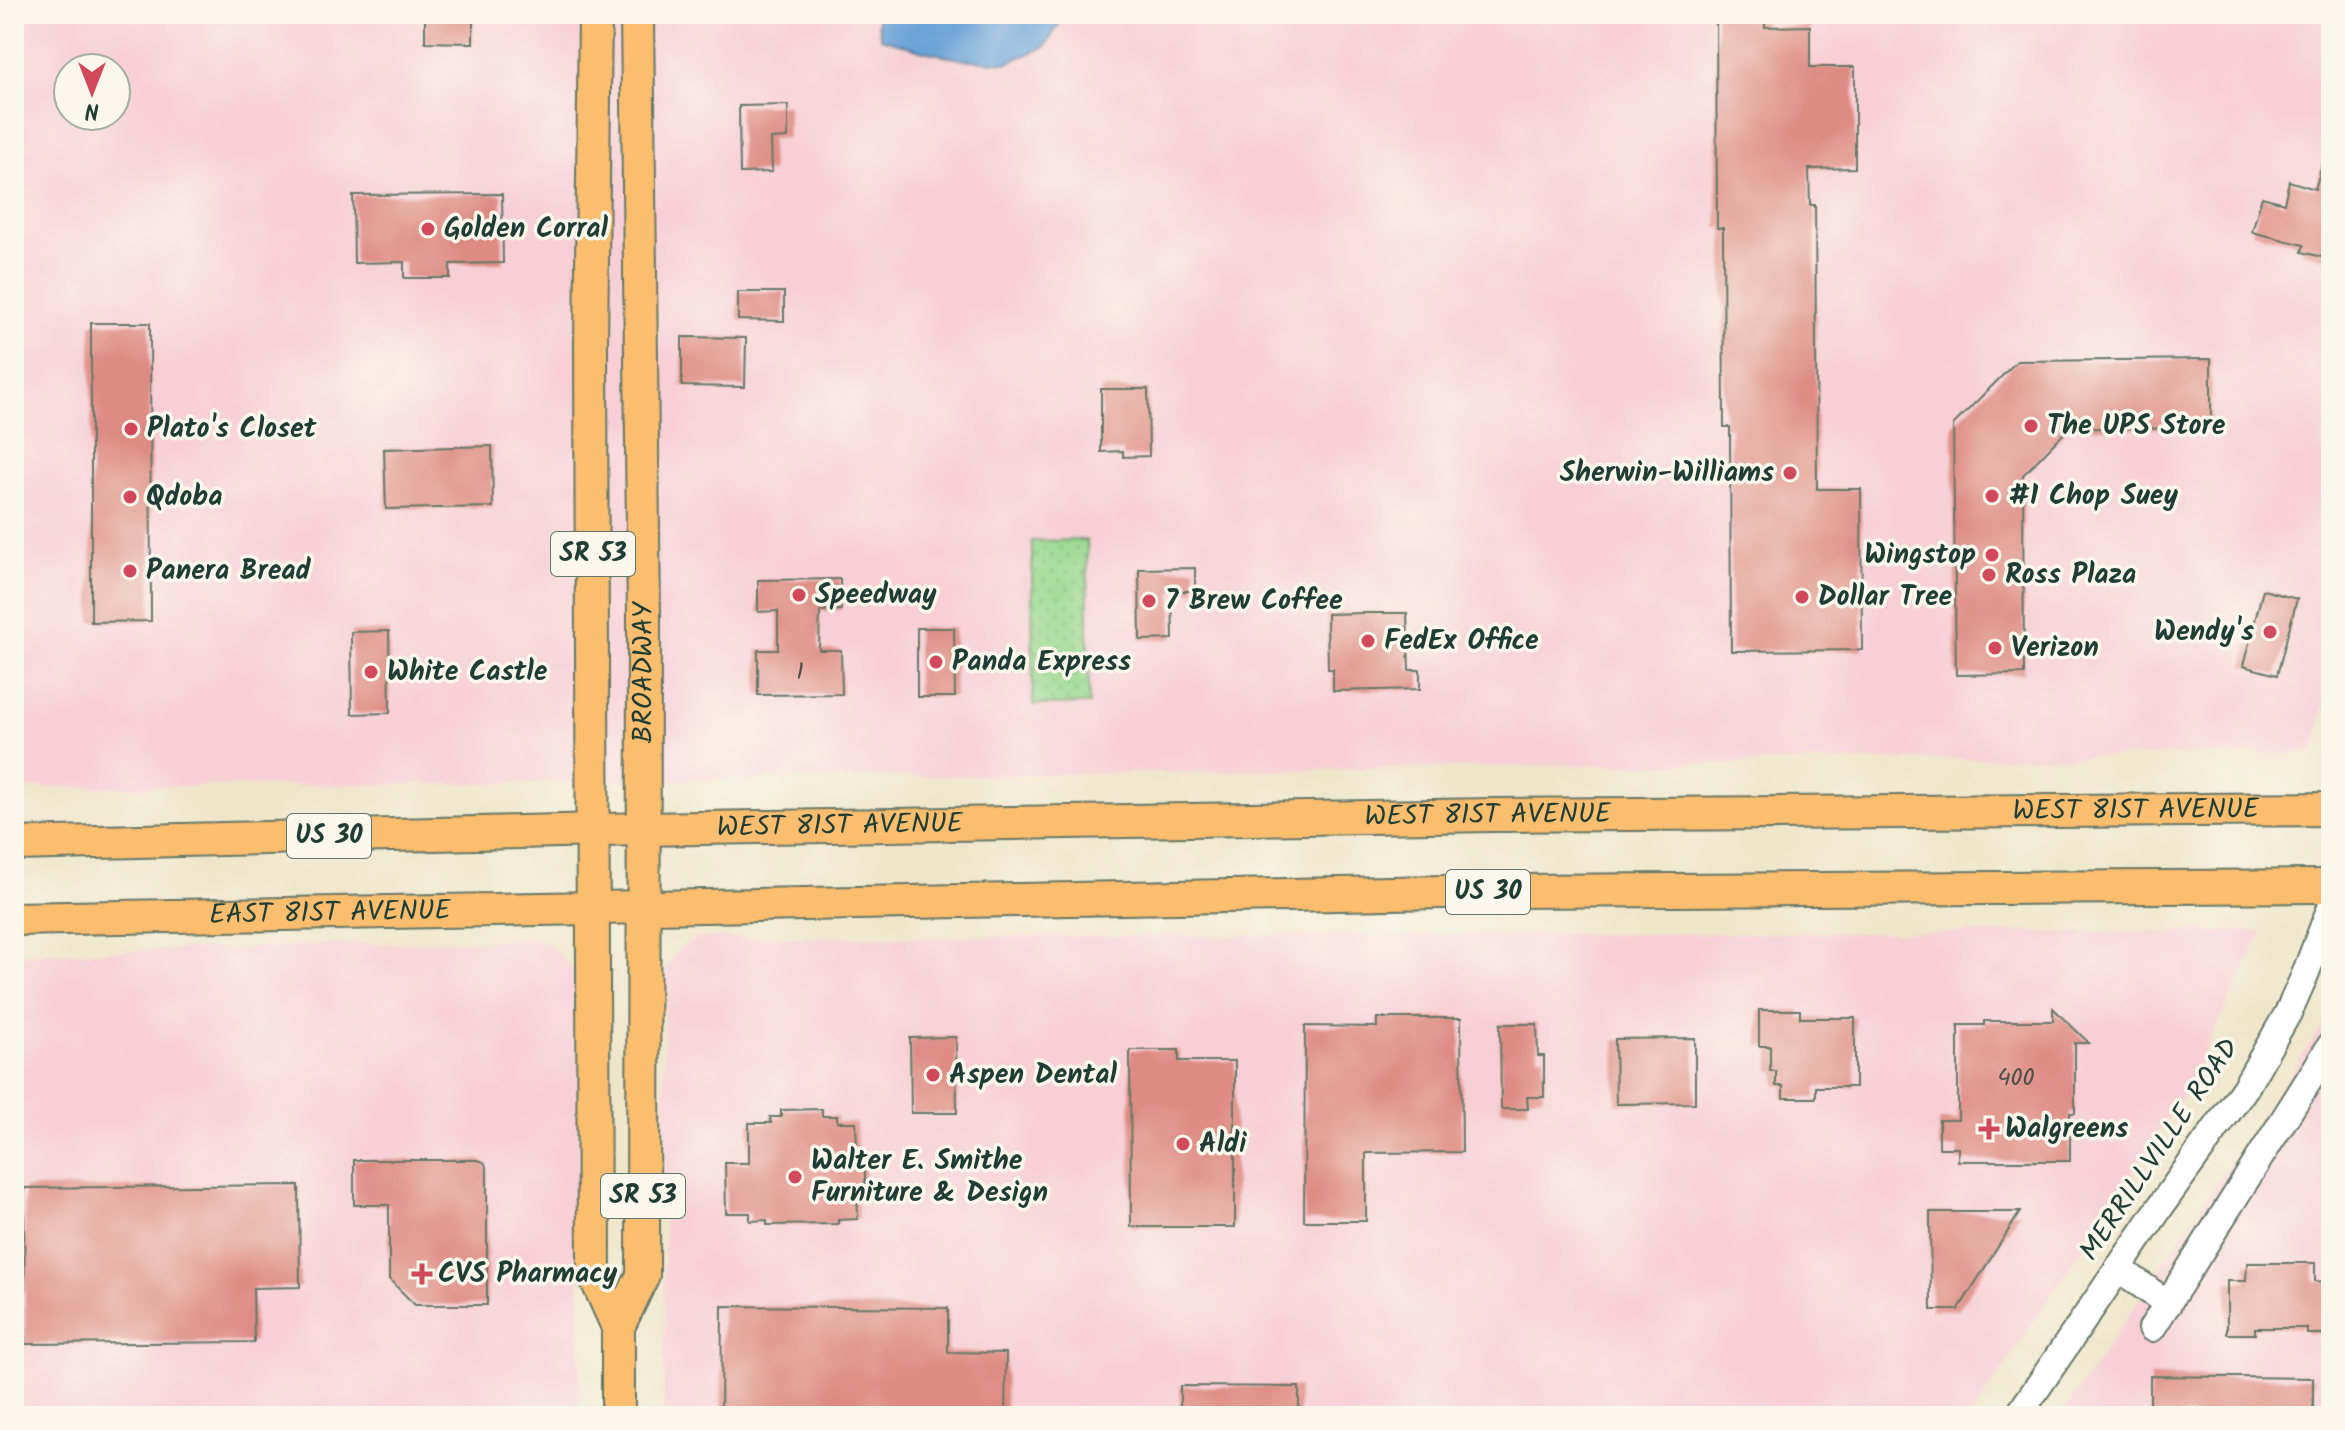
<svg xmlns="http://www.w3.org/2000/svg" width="2345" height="1430" font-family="Kalam,sans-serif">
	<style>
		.built { fill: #f7cfd5; fill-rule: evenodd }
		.grass { fill: url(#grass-dots); stroke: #5b8a62; stroke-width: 2 }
		.water { fill: #68a1d7; stroke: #446f86; stroke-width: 2 }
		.building { fill: #de8c83 }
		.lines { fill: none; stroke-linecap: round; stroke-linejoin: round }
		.minor-casing { stroke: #687868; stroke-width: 30 }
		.major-casing { stroke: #687868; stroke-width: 36 }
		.minor { stroke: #fff; stroke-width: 26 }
		.major { stroke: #fbbd6e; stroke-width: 32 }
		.poi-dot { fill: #d1495b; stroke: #fbf7ec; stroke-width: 3 }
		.labels { text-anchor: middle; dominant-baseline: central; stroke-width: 7; stroke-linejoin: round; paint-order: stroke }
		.number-label { font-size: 24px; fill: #4f5148 }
		.shield { fill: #fbf7ec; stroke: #61756b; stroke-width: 2 }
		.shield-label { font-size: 26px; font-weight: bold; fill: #1f3d34 }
		.poi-label { font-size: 28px; font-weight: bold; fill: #1f3d34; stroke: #fbf7ec; text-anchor: start }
		.street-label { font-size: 28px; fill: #1f3d34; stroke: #fbf7ec }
	</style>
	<defs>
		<pattern id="grass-dots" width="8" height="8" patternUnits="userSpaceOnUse" patternTransform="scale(2)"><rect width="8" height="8" fill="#97d88f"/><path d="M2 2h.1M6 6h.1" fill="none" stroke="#82ba7c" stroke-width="1.8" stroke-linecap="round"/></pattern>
	</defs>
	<rect width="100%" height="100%" fill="#fbf7ec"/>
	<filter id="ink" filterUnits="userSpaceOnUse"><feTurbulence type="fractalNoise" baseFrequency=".0125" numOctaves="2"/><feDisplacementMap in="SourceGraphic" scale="16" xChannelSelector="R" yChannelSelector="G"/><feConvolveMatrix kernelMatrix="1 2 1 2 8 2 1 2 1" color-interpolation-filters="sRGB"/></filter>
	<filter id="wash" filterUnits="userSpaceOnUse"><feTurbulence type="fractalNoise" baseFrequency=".006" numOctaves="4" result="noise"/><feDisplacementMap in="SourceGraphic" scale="32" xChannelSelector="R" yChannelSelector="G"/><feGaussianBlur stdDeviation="1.8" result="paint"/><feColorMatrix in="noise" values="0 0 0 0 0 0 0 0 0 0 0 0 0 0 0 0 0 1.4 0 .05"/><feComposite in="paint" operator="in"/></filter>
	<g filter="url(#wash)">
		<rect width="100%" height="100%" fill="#efe6ca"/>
		<g class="built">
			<path d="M14,14H2331V684L2312,753L546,783L14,788ZM68,68H116V116H68Z"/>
			<path d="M2263,931L2182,1097L1972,1416H664V971L680,947L699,938Z"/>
			<path d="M540,939L559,954L579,976L580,1416H14V954Z"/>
			<path d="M2331,1013V1416H2061Z"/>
		</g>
		<path class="grass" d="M1087,540L1089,704L1033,705L1032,541Z"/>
		<path class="water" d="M876,14H1065L1045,47L1007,63L960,59L924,51L881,38Z"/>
		<g id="blocks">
			<g class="building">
				<path d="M425,14H473V43L425,42Z"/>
				<path d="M1716,14H1765V27L1810,26V67H1855V168L1809,169L1810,205H1815L1817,489H1861L1862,650L1731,651L1730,427H1724L1723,228H1717Z"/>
				<path d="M788,105V138L771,139L772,172L740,173L739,106Z"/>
				<path d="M2326,152H2331V241L2326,258L2302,252L2304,245L2252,232L2262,197L2284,203L2289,181L2315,189Z"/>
				<path d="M502,194L503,263L450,264V278H404V262L354,263L353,195Z"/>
				<path d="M738,292H784V321L738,320Z"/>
				<path d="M91,323H150L151,621L91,622Z"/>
				<path d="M682,337L746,338L745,387L682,386Z"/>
				<path d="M2211,359V429L2069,428L2023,475L2024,674L1956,675L1953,425L2017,361Z"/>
				<path d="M1101,389H1148L1149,456L1123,457V451L1101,452Z"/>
				<path d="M492,446L493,507L386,509L384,449Z"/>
				<path d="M1195,568V591H1172L1173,639L1140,640L1139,569Z"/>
				<path d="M840,579L841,610L820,611L819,650H841L842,694L758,695V650H778V611L758,612V580Z"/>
				<path d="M2263,590L2297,599L2277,675L2243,666Z"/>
				<path d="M1365,613H1407L1409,670H1420V689L1333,691V669H1328L1327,614Z"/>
				<path d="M917,628H954L955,697H917Z"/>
				<path d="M389,631L390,713L352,714L351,632Z"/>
				<path d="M2053,1008L2089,1043H2075V1113H2070V1161H1958V1148H1939V1120H1958V1025H1984V1021H2053Z"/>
				<path d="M1759,1010H1800V1018H1855V1087H1816V1098H1783V1086H1776V1071H1770V1046H1759Z"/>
				<path d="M1377,1018H1461L1462,1152L1366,1153V1221H1304L1305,1026L1377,1027Z"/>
				<path d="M1500,1024H1537L1538,1056H1544V1097H1527L1528,1109H1501Z"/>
				<path d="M956,1037L957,1113H911L910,1038Z"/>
				<path d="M1695,1038V1103L1616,1104L1615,1039Z"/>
				<path d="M1130,1050H1179V1061H1235V1227H1131Z"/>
				<path d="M822,1109V1116H837V1122H856L857,1150H865V1190H857L858,1219L838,1220V1224L767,1225V1220L750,1221V1213H726L725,1163H749V1123H771L770,1117H781V1110Z"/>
				<path d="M354,1160H478L484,1162L487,1168V1305H415L389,1279V1205H354Z"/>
				<path d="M299,1185L300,1287L253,1288L254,1342L25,1344L24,1188Z"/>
				<path d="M1930,1212H2020L1958,1310H1931Z"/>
				<path d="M2247,1263H2315V1281L2331,1282V1334H2307V1328H2255V1334H2227V1281H2246Z"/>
				<path d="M722,1306L948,1308V1352L1006,1353L1005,1416H721Z"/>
				<path d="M2150,1376L2313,1378V1416H2150Z"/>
				<path d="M1180,1386L1299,1387V1416H1180Z"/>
			</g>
		</g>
	</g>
	<g filter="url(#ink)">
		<use href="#blocks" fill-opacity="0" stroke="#687868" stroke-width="2"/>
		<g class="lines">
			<g class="minor-casing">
				<g id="minor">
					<path d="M2118,1268L2168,1304"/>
					<path d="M2152,1328L2331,1045"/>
					<path d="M2018,1416L2167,1197L2245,1088L2288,1013L2304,977L2331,907"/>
				</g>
			</g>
			<g class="major-casing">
				<g id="major">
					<path d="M595,14L591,345L594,1274L618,1327V1416"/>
					<path id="s1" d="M14,844L644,829L1493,815L2331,809"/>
					<path id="s2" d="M14,919L1495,891L2331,886"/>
					<path id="s3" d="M618,1327L643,1275L644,618L637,14"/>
				</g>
			</g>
			<use href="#minor" class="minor"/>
			<use href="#major" class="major"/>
		</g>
	</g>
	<g class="poi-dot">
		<circle cx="428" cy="229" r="8"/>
		<circle cx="2031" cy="426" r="8"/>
		<circle cx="131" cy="429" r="8"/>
		<circle cx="1790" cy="473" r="8"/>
		<circle cx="1992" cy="496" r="8"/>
		<circle cx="130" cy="497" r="8"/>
		<circle cx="1992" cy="555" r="8"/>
		<circle cx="130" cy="571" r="8"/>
		<circle cx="1989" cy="575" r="8"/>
		<circle cx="799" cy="595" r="8"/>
		<circle cx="1802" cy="597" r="8"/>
		<circle cx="1149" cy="601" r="8"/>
		<circle cx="2270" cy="632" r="8"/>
		<circle cx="1368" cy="641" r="8"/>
		<circle cx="1995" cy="648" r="8"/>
		<circle cx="936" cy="662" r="8"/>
		<circle cx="371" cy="672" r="8"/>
		<circle cx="933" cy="1075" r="8"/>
		<path d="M1985 1117h8v8h8v8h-8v8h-8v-8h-8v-8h8z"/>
		<circle cx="1183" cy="1144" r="8"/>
		<circle cx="795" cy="1177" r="8"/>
		<path d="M418 1262h8v8h8v8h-8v8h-8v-8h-8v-8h8z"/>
	</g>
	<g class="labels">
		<g class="number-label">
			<text x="800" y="672">1</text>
			<text x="2016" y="1078">400</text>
		</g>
		<g class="shield">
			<rect x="551" y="532" width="84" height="44" rx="6"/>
			<rect x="287" y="814" width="84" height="44" rx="6"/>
			<rect x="1446" y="870" width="84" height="44" rx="6"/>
			<rect x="601" y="1174" width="84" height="44" rx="6"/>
		</g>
		<g class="shield-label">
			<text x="593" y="554">SR 53</text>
			<text x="329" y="836">US 30</text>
			<text x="1488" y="892">US 30</text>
			<text x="643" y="1196">SR 53</text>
		</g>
		<g class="poi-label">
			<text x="444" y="229">Golden Corral</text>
			<text x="2047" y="426">The UPS Store</text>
			<text x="147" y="429">Plato's Closet</text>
			<text x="1774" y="473" text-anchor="end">Sherwin-Williams</text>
			<text x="2008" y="496">#1 Chop Suey</text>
			<text x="146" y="497">Qdoba</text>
			<text x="1976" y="555" text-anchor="end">Wingstop</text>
			<text x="146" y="571">Panera Bread</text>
			<text x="2005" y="575">Ross Plaza</text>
			<text x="815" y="595">Speedway</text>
			<text x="1818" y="597">Dollar Tree</text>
			<text x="1165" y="601">7 Brew Coffee</text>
			<text x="2254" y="632" text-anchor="end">Wendy's</text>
			<text x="1384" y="641">FedEx Office</text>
			<text x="2011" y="648">Verizon</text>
			<text x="952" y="662">Panda Express</text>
			<text x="387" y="672">White Castle</text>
			<text x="949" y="1075">Aspen Dental</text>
			<text x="2005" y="1129">Walgreens</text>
			<text x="1199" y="1144">Aldi</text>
			<text x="811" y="1161">Walter E. Smithe<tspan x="811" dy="32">Furniture &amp; Design</tspan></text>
			<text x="438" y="1274">CVS Pharmacy</text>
		</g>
		<g class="street-label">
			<text stroke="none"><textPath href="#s3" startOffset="660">BROADWAY</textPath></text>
			<text stroke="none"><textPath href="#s1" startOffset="2122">WEST 81ST AVENUE</textPath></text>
			<text stroke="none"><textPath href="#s1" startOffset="1474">WEST 81ST AVENUE</textPath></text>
			<text stroke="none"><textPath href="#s1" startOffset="826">WEST 81ST AVENUE</textPath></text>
			<text stroke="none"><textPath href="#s2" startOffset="316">EAST 81ST AVENUE</textPath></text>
			<text transform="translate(2160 1150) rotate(-56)">MERRILLVILLE ROAD</text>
		</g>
	</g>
	<rect width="2345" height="1430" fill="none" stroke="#fbf7ec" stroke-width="48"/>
	<g transform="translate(92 92) rotate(180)"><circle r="38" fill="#fbf7ec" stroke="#a3ada2" stroke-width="2"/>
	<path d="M0-6L14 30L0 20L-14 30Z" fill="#d1495b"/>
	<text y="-12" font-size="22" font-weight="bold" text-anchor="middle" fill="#1f3d34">N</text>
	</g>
</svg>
